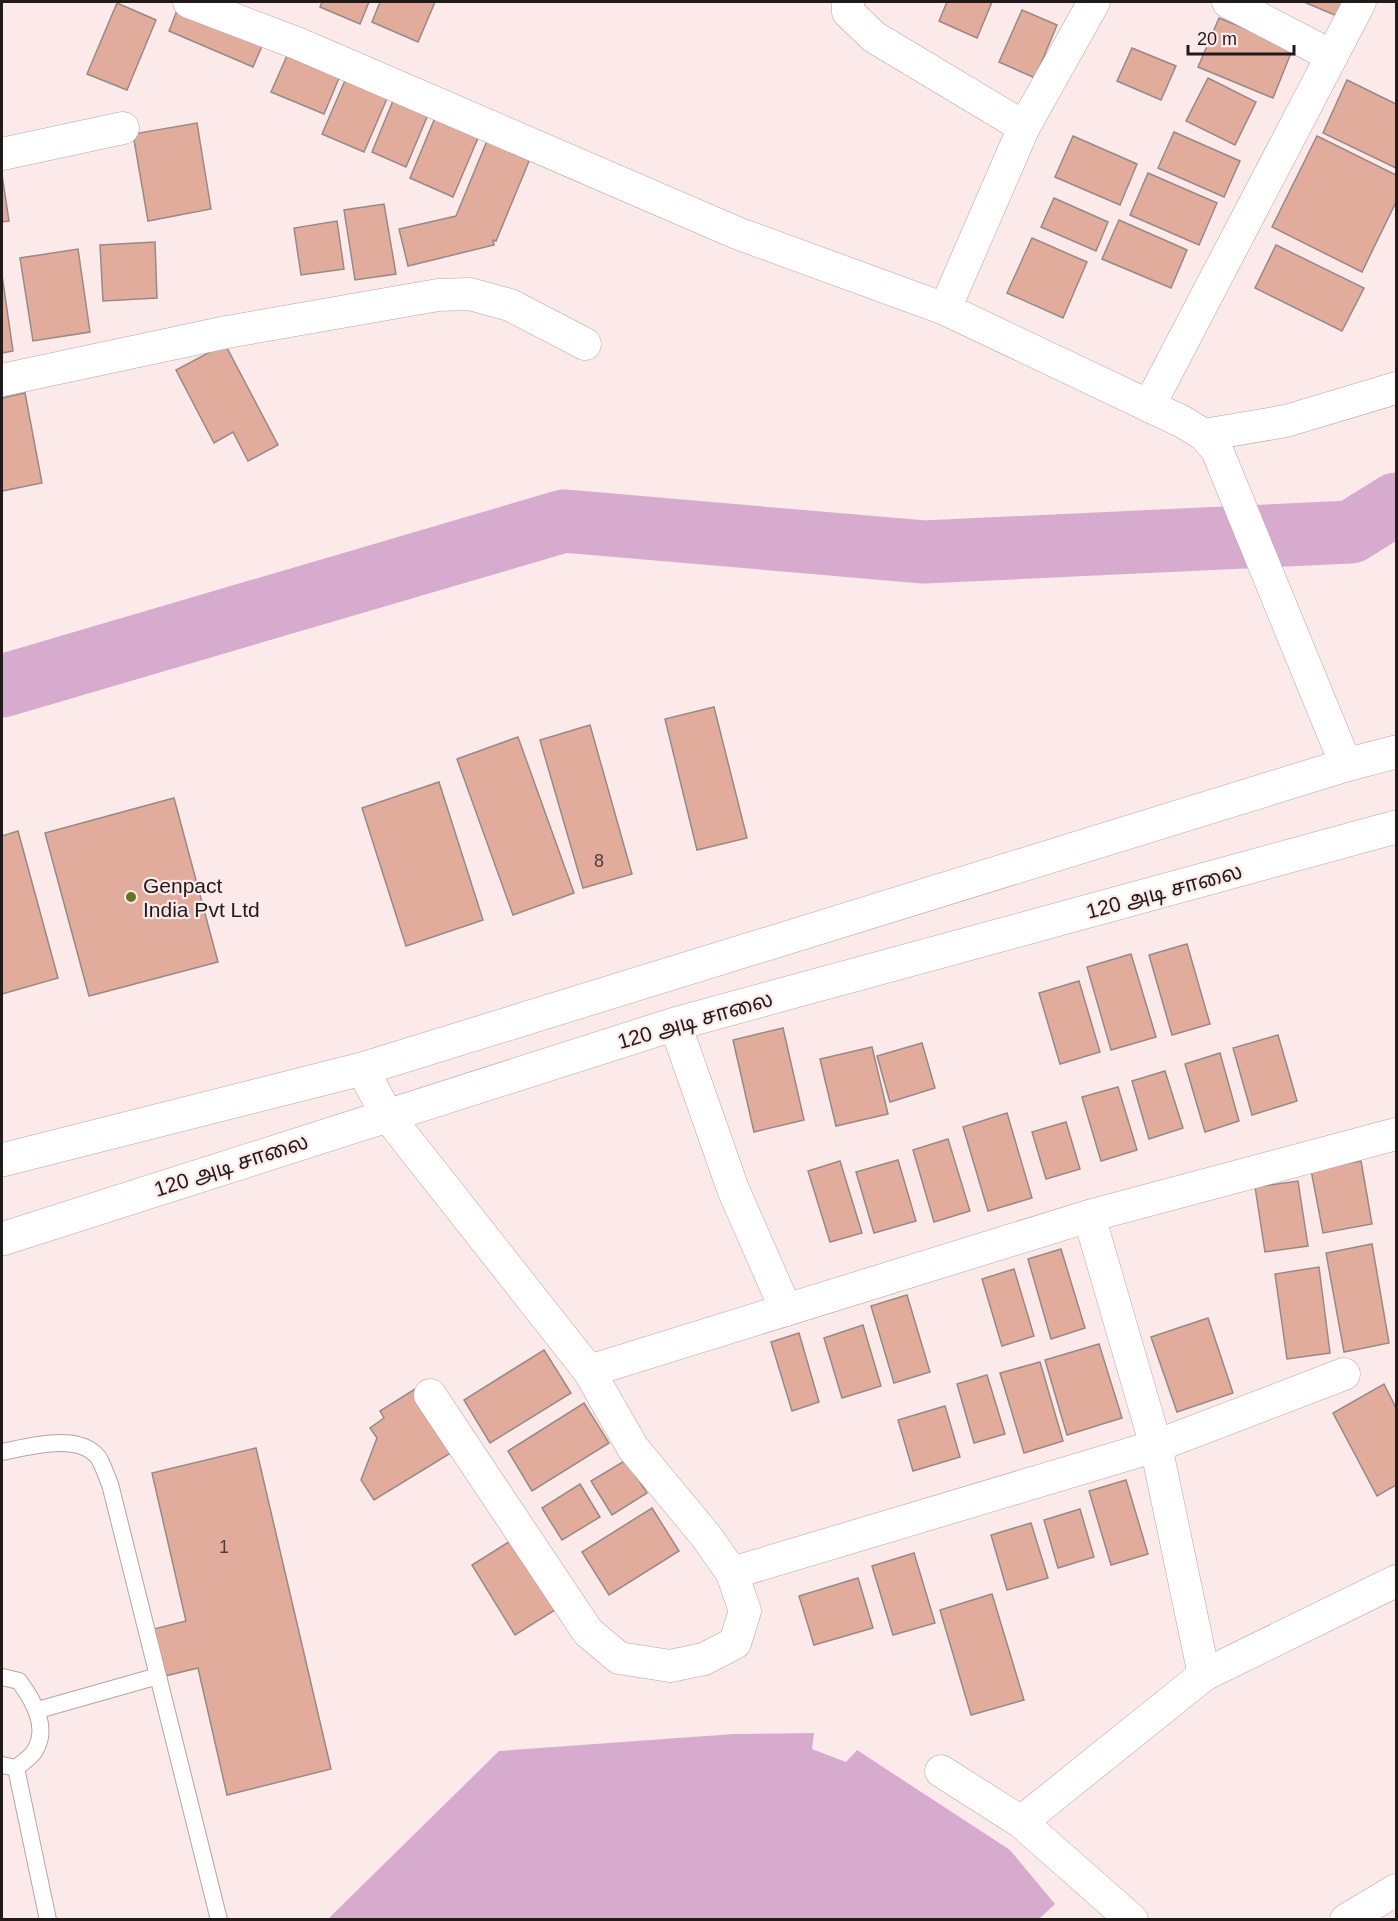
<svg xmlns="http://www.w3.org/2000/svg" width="1398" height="1921" font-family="Arial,'Noto Sans Tamil',sans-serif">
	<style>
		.water { fill: #d7abcd }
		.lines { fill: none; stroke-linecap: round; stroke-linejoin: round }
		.river { stroke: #d7abcd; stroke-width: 63 }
		.building { fill: #e2ac9c; stroke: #988985; stroke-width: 1.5 }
		.service-casing { stroke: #b5a5a5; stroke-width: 18 }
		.minor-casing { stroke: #b5a5a5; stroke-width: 33 }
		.primary-casing { stroke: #b5a5a5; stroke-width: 34 }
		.service { stroke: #fff; stroke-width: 16 }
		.minor { stroke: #fff; stroke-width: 32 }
		.primary { stroke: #fff; stroke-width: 33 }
		.poi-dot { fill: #647523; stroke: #fceaea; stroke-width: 2 }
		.labels { text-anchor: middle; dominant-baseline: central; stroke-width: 4.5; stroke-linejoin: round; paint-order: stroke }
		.number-label { font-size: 18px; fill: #503e3a }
		.poi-label { font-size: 21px; fill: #201a1a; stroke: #fceaea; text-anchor: start }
		.street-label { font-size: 21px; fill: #201a1a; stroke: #fceaea }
	</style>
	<rect width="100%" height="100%" fill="#fceaea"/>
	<path class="water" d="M814,1733L812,1749L846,1762L857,1750L1010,1850L1055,1904L1038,1920L328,1919L499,1751L734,1734Z"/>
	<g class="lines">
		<path class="river" d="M2,686L564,521L924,552L1351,532L1396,504"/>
	</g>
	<g class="building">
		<path d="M322,2H369L360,24L320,7Z"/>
		<path d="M380,2H435L418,42L372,22Z"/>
		<path d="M947,2H992L977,38L939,21Z"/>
		<path d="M1304,2H1343L1337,16Z"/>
		<path d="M117,3L156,20L127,90L87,74Z"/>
		<path d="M180,3L265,39L253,67L169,31Z"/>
		<path d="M1022,10L1057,25L1035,78L999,62Z"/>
		<path d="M1219,18L1293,48L1273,98L1198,67Z"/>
		<path d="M1132,48L1176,66L1161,100L1117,81Z"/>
		<path d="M290,49L342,71L324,114L271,92Z"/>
		<path d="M347,76L389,94L364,152L322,134Z"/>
		<path d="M1208,78L1256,102L1235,145L1186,121Z"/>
		<path d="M1347,80L1396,104V168L1323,133Z"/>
		<path d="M395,96L430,110L406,167L372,152Z"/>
		<path d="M437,113L481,131L453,197L410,178Z"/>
		<path d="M197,123L211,209L148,221L133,134Z"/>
		<path d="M1174,132L1240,161L1224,197L1158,168Z"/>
		<path d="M489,136L532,154L496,241L493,240L494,245L408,266L399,229L456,216Z"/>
		<path d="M1073,136L1137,164L1120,205L1055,177Z"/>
		<path d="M1317,136L1396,175V202L1362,272L1272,227Z"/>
		<path d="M1148,173L1217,203L1199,245L1130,215Z"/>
		<path d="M2,175L9,221L2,222Z"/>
		<path d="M1054,198L1108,222L1096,251L1041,227Z"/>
		<path d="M384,204L396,274L355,280L344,210Z"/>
		<path d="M1119,220L1187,250L1171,288L1102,259Z"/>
		<path d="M337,221L344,269L301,275L294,228Z"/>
		<path d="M1032,238L1087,262L1063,318L1007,293Z"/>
		<path d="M155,242L157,298L103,301L100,245Z"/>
		<path d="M1276,245L1364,288L1342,331L1255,288Z"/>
		<path d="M78,249L90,332L33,341L20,258Z"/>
		<path d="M2,275L13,351L2,353Z"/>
		<path d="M225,344L278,445L248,461L233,432L214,443L176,370Z"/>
		<path d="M25,393L42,483L2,491V398Z"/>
		<path d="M714,707L747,838L697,850L665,719Z"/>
		<path d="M590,725L632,874L583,888L540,740Z"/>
		<path d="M518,737L574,893L513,915L457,759Z"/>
		<path d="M439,782L483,920L406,946L362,808Z"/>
		<path d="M174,798L218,962L89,996L45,833Z"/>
		<path d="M18,831L58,978L2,994V836Z"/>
		<path d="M1187,944L1210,1024L1172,1035L1149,955Z"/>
		<path d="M1131,954L1156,1037L1111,1050L1087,967Z"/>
		<path d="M1079,981L1100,1052L1060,1064L1039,993Z"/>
		<path d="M783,1028L804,1120L754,1132L733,1040Z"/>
		<path d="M1278,1035L1297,1101L1252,1115L1233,1048Z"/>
		<path d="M922,1043L935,1088L890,1102L877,1056Z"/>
		<path d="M872,1047L888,1114L836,1126L820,1059Z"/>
		<path d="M1220,1053L1239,1121L1205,1132L1185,1064Z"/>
		<path d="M1165,1071L1183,1128L1149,1139L1132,1081Z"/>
		<path d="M1118,1087L1137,1150L1101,1161L1082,1097Z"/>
		<path d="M1007,1113L1032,1198L988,1211L963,1127Z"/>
		<path d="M1066,1122L1080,1169L1046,1179L1032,1132Z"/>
		<path d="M948,1139L970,1211L934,1222L913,1150Z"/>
		<path d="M898,1160L916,1221L874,1233L856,1172Z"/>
		<path d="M840,1161L862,1233L830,1242L808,1171Z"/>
		<path d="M1361,1161L1372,1224L1323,1233L1311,1170Z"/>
		<path d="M1298,1181L1308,1246L1265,1252L1255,1187Z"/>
		<path d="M1372,1244L1389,1343L1344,1352L1326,1253Z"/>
		<path d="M1061,1249L1085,1328L1051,1339L1028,1259Z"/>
		<path d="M1319,1267L1330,1353L1287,1359L1275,1274Z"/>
		<path d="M1014,1269L1034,1336L1002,1346L982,1279Z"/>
		<path d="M907,1295L930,1372L894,1383L871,1306Z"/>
		<path d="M1208,1318L1233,1393L1177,1412L1151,1337Z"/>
		<path d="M863,1325L881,1386L842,1398L824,1338Z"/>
		<path d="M799,1333L819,1402L792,1411L771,1342Z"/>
		<path d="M1099,1344L1122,1418L1067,1435L1045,1360Z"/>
		<path d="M544,1350L571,1393L490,1443L464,1400Z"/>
		<path d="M1040,1362L1063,1441L1024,1453L1000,1373Z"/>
		<path d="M987,1375L1005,1434L974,1443L957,1384Z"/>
		<path d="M1384,1384L1396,1408V1485L1377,1496L1333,1413Z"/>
		<path d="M415,1389L454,1451L374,1500L361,1480L377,1438L370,1428L384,1418L380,1411Z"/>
		<path d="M584,1403L609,1443L532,1491L508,1451Z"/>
		<path d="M945,1406L960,1457L913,1471L898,1420Z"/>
		<path d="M256,1448L331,1769L227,1795L198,1668L165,1676L154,1629L186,1621L152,1473Z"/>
		<path d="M626,1460L647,1493L612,1515L591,1481Z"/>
		<path d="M1126,1480L1148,1554L1111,1565L1089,1491Z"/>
		<path d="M580,1484L600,1517L562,1540L542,1508Z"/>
		<path d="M652,1508L679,1551L609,1595L582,1552Z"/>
		<path d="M1080,1509L1094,1557L1058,1568L1044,1520Z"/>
		<path d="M1031,1523L1048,1578L1007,1590L991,1535Z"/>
		<path d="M512,1540L555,1610L515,1635L472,1565Z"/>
		<path d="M914,1553L935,1623L893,1635L872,1566Z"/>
		<path d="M858,1578L873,1628L814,1645L799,1596Z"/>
		<path d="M992,1594L1024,1700L971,1715L940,1610Z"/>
	</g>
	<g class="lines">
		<g class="service-casing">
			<g id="service">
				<path d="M2,1452C28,1447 78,1432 98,1457C103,1464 106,1476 110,1484L219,1920"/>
				<path d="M2,1677L19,1681C33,1700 50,1728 34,1752C30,1758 22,1763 16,1768"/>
				<path d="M38,1710L158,1676"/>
				<path d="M2,1765L16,1768"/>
				<path d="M16,1768L48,1920"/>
			</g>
		</g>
		<g class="minor-casing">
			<g id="minor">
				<path d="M189,2L299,44L737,233L945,309"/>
				<path d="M848,2V12L874,37L1024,127L945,309L1183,422L1204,435L1217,450L1346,765"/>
				<path d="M1228,2L1332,56"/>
				<path d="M1024,127L1094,2"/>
				<path d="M2,154L123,128"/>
				<path d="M2,380L227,332L438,295L470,294L510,305L585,344"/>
				<path d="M1149,406L1360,2"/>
				<path d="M1204,435L1286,421L1396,388"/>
				<path d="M675,1024L733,1189L786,1310"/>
				<path d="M362,1069L387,1115L589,1371"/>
				<path d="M430,1395L588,1632L619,1658L670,1666L704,1659L735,1643L745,1611L732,1573L706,1536L633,1448L589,1371L1089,1216"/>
				<path d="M732,1573L1156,1446L1344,1374"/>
				<path d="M1204,1675L1156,1446L1089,1216L1396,1134"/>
				<path d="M941,1771L1021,1822"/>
				<path d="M1132,1920L1021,1822L1204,1675L1396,1581"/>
				<path d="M1346,1920L1396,1890"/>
			</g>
		</g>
		<g class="primary-casing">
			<g id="primary">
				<path d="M2,1160L362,1069L1346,765L1396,752"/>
				<path d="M2,1239L675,1024L1396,827"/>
			</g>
		</g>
		<use href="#service" class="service"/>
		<use href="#minor" class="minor"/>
		<use href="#primary" class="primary"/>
	</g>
	<circle class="poi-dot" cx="131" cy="897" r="6"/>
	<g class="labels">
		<g class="number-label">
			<text x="599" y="861">8</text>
			<text x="224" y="1547">1</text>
		</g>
		<g class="poi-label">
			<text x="143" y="885">Genpact<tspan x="143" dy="24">India Pvt Ltd</tspan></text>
		</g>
		<g class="street-label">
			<text transform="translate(1164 891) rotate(-15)">120 அடி சாலை</text>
			<text transform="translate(695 1020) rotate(-16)">120 அடி சாலை</text>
			<text transform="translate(231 1165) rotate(-18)">120 அடி சாலை</text>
		</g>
	</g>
	<rect width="1398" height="1921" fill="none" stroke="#201a1a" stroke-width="6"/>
	<path d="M1188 45v9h106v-9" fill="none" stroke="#201a1a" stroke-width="3"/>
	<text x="1197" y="45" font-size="18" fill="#201a1a" stroke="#fceaea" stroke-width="4.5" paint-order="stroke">20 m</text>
</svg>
